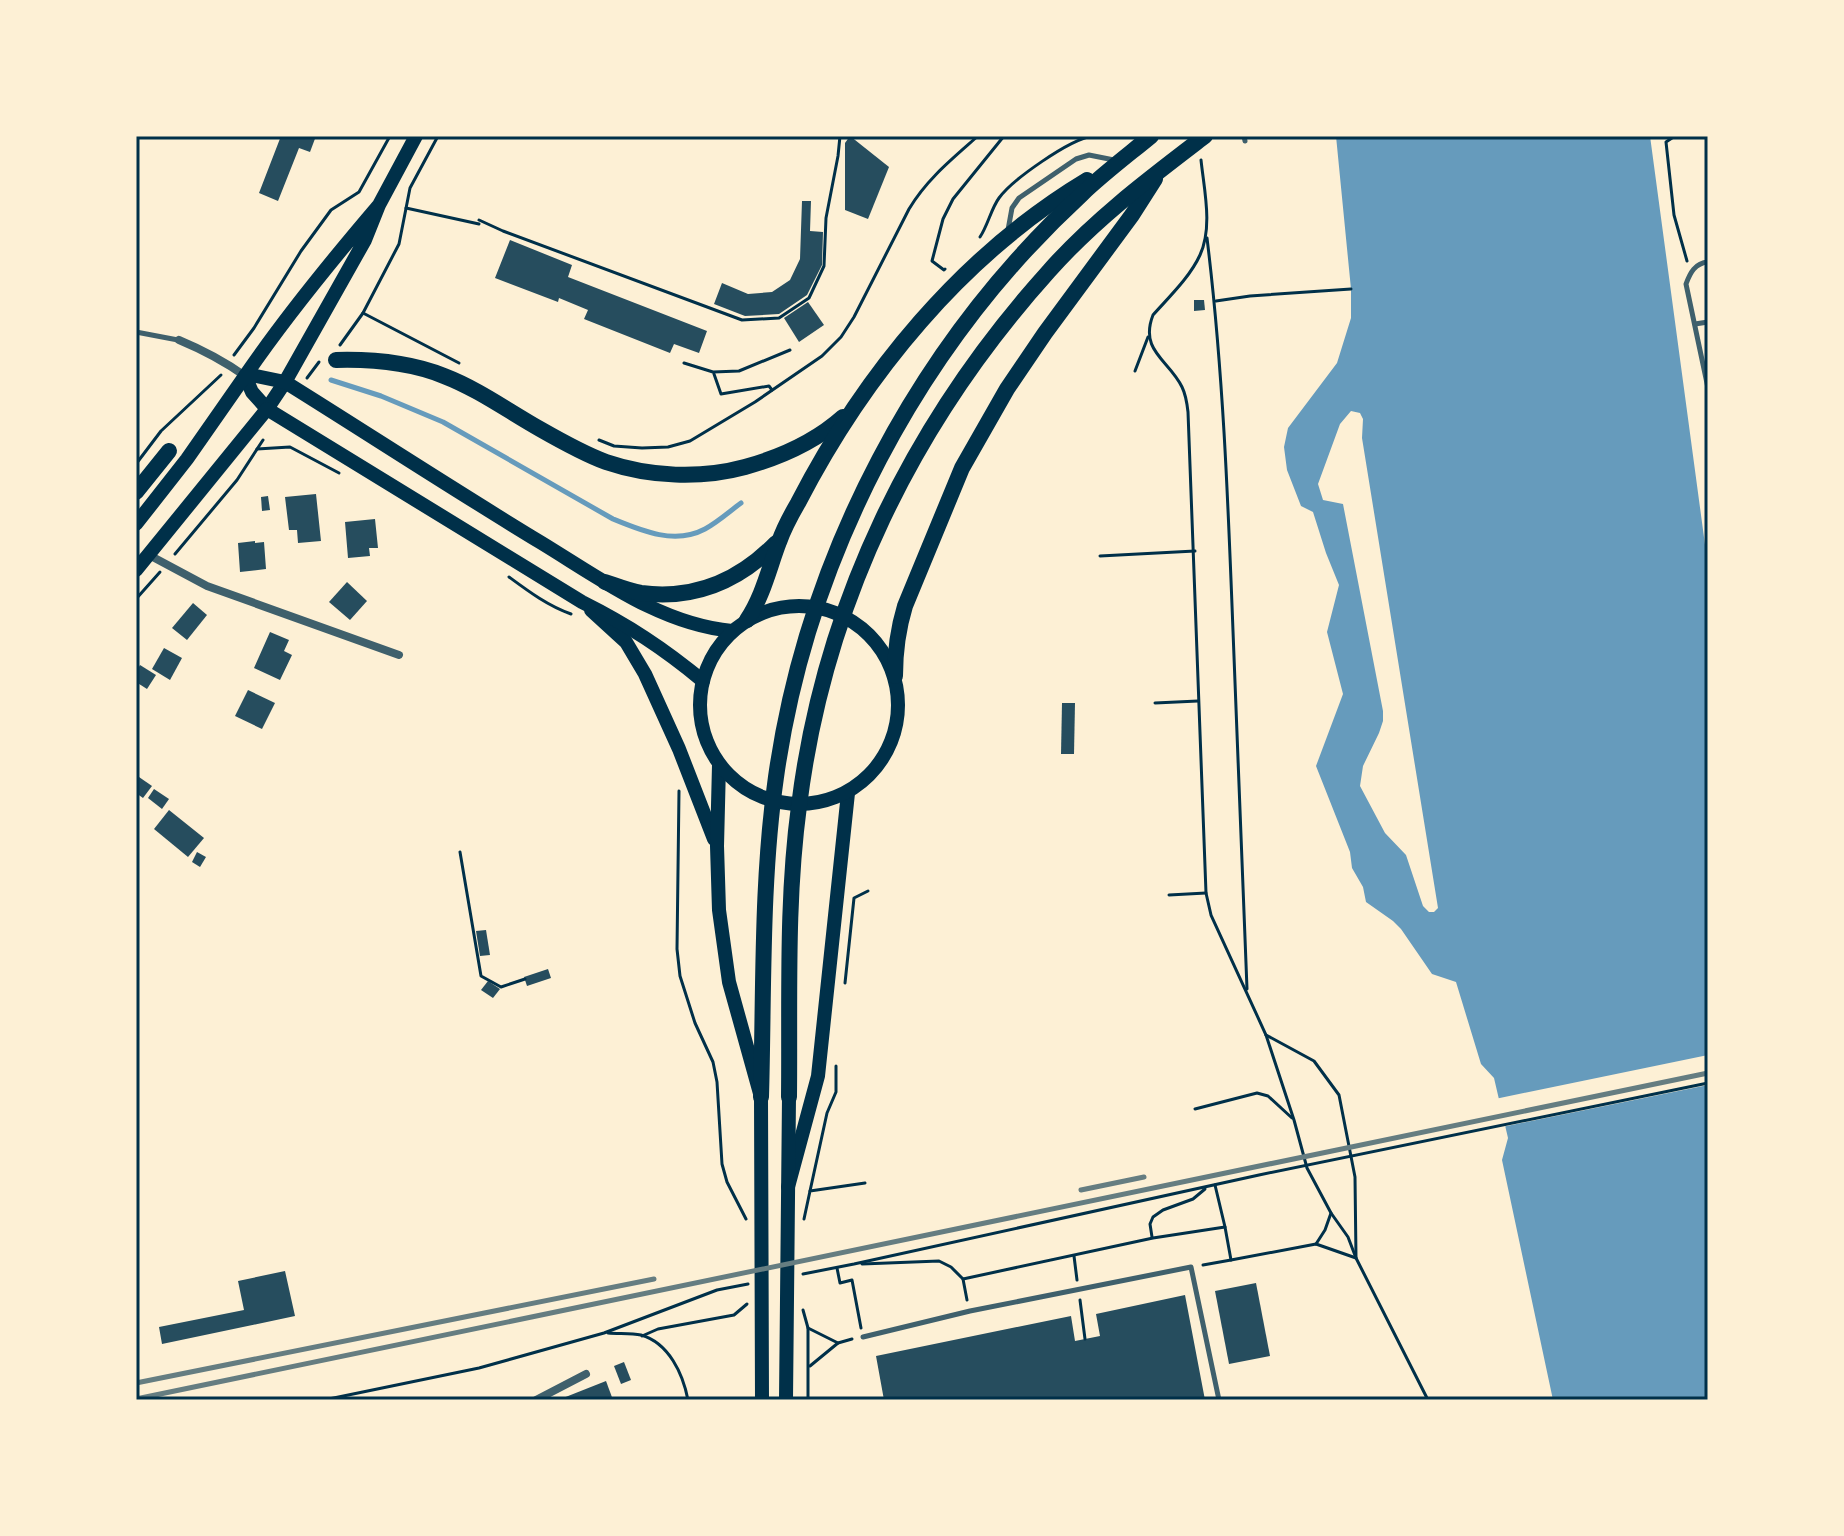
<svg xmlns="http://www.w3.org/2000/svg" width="1844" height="1536" font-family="'Work Sans',sans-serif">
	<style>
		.water { fill: #669bbc; fill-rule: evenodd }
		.pier { fill: #fdf0d5 }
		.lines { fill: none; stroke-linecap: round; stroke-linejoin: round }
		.stream { stroke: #669bbc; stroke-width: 5 }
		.building { fill: #264d5e }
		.path { stroke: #003049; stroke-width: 3 }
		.service { stroke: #3f606c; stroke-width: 5 }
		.minor { stroke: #3f606c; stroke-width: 8 }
		.secondary { stroke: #003049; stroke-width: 14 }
		.primary { stroke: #003049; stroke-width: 14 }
		.trunk { stroke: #003049; stroke-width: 16 }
		.rail { stroke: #657d81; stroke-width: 5 }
		.neatline { fill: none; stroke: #003049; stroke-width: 3 }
	</style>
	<rect width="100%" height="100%" fill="#fdf0d5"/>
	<path class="water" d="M1336,136H1650L1708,567V1400H1553L1502,1160L1508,1138L1494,1078L1481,1064L1456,982L1432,974L1401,929L1393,921L1366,902L1363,887L1352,868L1350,852L1316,766L1343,694L1327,632L1339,585L1326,553L1313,512L1301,506L1287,470L1284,447L1288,428L1337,363L1351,318V289ZM1351,411L1360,413L1363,419L1362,438L1438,908L1434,912H1429L1423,906L1406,855L1385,833L1360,786L1363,766L1379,733L1383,721V711L1343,504L1323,500L1318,484L1340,424Z"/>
	<path class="pier" d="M1708,1055V1085L1502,1127L1495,1099Z"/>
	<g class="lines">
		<path class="stream" d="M331,380L381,396L443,422L613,519C642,531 675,545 705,529C718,522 730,511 741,503"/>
	</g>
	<g class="building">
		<path d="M281,136H316L310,152L299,148L278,201L259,193Z"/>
		<path d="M850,136L889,167L868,219L845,210V143Z"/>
		<path d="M802,201H811L810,231L823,232L822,265L807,295L779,314L745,316L714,304L722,283L748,294L772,292L790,280L800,259Z"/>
		<path d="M510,240L572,265L568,277L707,331L699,353L674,344L670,353L584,319L588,310L559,298L558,302L495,278Z"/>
		<path d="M1194,300H1204L1205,310L1194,311Z"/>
		<path d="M808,302L824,325L799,342L784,318Z"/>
		<path d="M316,494L321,541L298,543L297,530H289L285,497Z"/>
		<path d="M268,496L270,510L262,511L261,497Z"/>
		<path d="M375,519L378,548H369L370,556L348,558L345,522Z"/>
		<path d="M255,541V543L264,542L266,569L240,572L238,543Z"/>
		<path d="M347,582L367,601L350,620L329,602Z"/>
		<path d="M193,603L207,615L187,640L172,628Z"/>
		<path d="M270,632L289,640L284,651L292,655L280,680L254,668Z"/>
		<path d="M164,648L182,658L170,680L152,669Z"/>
		<path d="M140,665L156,675L147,689L136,682V672Z"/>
		<path d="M248,690L275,703L262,729L235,716Z"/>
		<path d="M1062,703H1075L1074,754H1061Z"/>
		<path d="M139,777L152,786L143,798L136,793V781Z"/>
		<path d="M154,789L169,799L162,809L148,798Z"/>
		<path d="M169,810L204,838L188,857L154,829Z"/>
		<path d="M197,852L206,857L200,867L192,862Z"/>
		<path d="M486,930L490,955L480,956L476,931Z"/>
		<path d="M548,969L551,978L527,986L524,977Z"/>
		<path d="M488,981L500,989L493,998L481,990Z"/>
		<path d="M285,1271L295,1316L162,1344L159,1327L244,1310L238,1281Z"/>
		<path d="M1256,1283L1270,1356L1229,1364L1215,1291Z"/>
		<path d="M1185,1295L1205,1400H884L876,1356L1071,1316L1075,1341L1100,1336L1096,1314Z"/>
		<path d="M624,1362L631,1380L621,1384L614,1366Z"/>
		<path d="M606,1381L613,1400H558Z"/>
	</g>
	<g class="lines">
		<g class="path">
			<path d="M1675,136L1666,142L1674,215L1687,261"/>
			<path d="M1201,160C1204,189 1213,227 1200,255C1190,277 1169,297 1153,315C1139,351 1169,360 1182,387C1186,395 1187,403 1188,412L1206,893L1211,915L1266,1035L1294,1120L1307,1168L1331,1213L1348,1237L1356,1258L1428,1400"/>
			<path d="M406,208L479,224"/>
			<path d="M479,220L503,231L742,320L779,318L809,298L824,266L826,218L838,156L840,136"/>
			<path d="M980,237C988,225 991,209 999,198C1013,179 1069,140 1092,136"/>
			<path d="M1207,238C1223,368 1228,500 1233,631C1237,750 1242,869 1247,989"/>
			<path d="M945,269L944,270L932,261L943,219L953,199L1004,136"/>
			<path d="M1216,301L1250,296L1351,289"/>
			<path d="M363,313L459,363"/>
			<path d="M340,345L363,313L399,244L410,188L438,136"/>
			<path d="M234,355L254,328L301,251L331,210L359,192L390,136"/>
			<path d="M684,363L713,372L739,371L790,350"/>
			<path d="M1135,371L1148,337"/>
			<path d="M714,374L721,394L769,386L772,390"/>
			<path d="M307,378L319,362"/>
			<path d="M599,440L614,446L642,448L668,447L690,441L755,402L822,356L841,337L854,317L909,209C927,179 952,159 978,136"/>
			<path d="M257,449L290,447L339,473"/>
			<path d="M136,464L161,431L221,375"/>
			<path d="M175,554L237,480L263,440"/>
			<path d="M1100,556L1195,551"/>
			<path d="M509,577C528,591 548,606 571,614"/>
			<path d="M136,599L160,572"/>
			<path d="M1155,703L1198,701"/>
			<path d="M679,791L677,949L680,976L695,1023L713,1062L717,1082L722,1164L727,1182L746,1219"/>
			<path d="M460,852L481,976L501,987L525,979"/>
			<path d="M1169,895L1206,893"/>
			<path d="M845,983L854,898L868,891"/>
			<path d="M1195,1109L1257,1093L1268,1096L1292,1118"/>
			<path d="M1215,1185L1225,1227"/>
			<path d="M810,1191L827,1113L836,1092V1066"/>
			<path d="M804,1219L810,1191L865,1183"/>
			<path d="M1152,1237L1150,1224L1153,1217L1163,1210L1193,1199L1205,1189"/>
			<path d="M1316,1244L1325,1230L1331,1213"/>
			<path d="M1074,1256L1077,1280"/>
			<path d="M862,1264L939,1261L951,1267L963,1279L967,1300"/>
			<path d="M1203,1265L1231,1260"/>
			<path d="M837,1268L840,1283L852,1280L861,1328"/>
			<path d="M803,1274L854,1264L1259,1175L1708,1083"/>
			<path d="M963,1279L1153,1238L1225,1227L1231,1260L1316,1244L1356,1258L1355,1177L1339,1095L1314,1061L1266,1035"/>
			<path d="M1080,1300L1085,1339"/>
			<path d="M803,1310L808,1328V1400"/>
			<path d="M808,1328L838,1343L852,1339"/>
			<path d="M608,1333C618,1334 631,1333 641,1335C669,1343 683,1374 688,1400"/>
			<path d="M642,1336L658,1329L734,1315L747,1304"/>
			<path d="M810,1366L838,1343"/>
			<path d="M324,1400L479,1368L604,1333L717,1290L748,1284"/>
		</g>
		<g class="service">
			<path d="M1244,136L1245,141"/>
			<path d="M1008,230L1012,208L1019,198L1076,159L1089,155L1114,160"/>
			<path d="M1708,262C1695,263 1690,273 1686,284L1708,388"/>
			<path d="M1695,324L1708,322"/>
			<path d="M136,332L178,340"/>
			<path d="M863,1337L970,1311L1191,1267L1219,1400"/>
		</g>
		<g class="minor">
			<path d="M179,340C203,350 224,361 245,376"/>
			<path d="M149,555L207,586L399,655"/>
			<path d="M536,1400L586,1374"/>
		</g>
		<g class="secondary">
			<path d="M379,205C332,260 286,316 245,376L252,392L267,409L285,382L365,240L379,205L416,136"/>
			<path d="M591,610L626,642L645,674L679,749L714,839"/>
			<path d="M719,765L717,846L719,910L729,982L761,1097L762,1400"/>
			<path d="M788,1187L818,1076L848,793"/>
			<path d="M786,1400L789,1097"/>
		</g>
		<g class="primary">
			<path d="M136,524L187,459L245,376H256L285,382C370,435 454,490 540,542C601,579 660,624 732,631"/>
			<path d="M136,570L267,409L582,602C628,625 663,648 703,681"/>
			<circle cx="799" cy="705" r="99"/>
		</g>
		<g class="trunk">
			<path d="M336,360C373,359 409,362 444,376C478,389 508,411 540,429C561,441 584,454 606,462C650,477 701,479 745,467C781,457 815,442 843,417"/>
			<path d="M136,492L169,451"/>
			<path d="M605,582C617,586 629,591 641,593C695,600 739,581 776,543"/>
			<path d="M747,620C763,596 769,568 779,542C784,528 791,515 798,503C864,375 962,255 1087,180"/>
			<path d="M895,676C895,651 898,629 905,606L962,468L1007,389L1045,333L1132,215L1155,179"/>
			<path d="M761,1097C764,990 761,882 776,777C807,557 918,345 1082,194C1104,173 1128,155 1151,136"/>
			<path d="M789,1097C790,1000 786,902 799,806C824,604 913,422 1049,271C1095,219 1150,178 1205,136"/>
		</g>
		<g class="rail">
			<path d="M1081,1190L1144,1177"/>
			<path d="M136,1383L654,1279"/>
			<path d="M136,1399L1708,1073"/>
		</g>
	</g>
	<rect width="1844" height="1536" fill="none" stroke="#fdf0d5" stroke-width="276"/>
	<rect x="138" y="138" width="1568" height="1260" class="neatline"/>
</svg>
